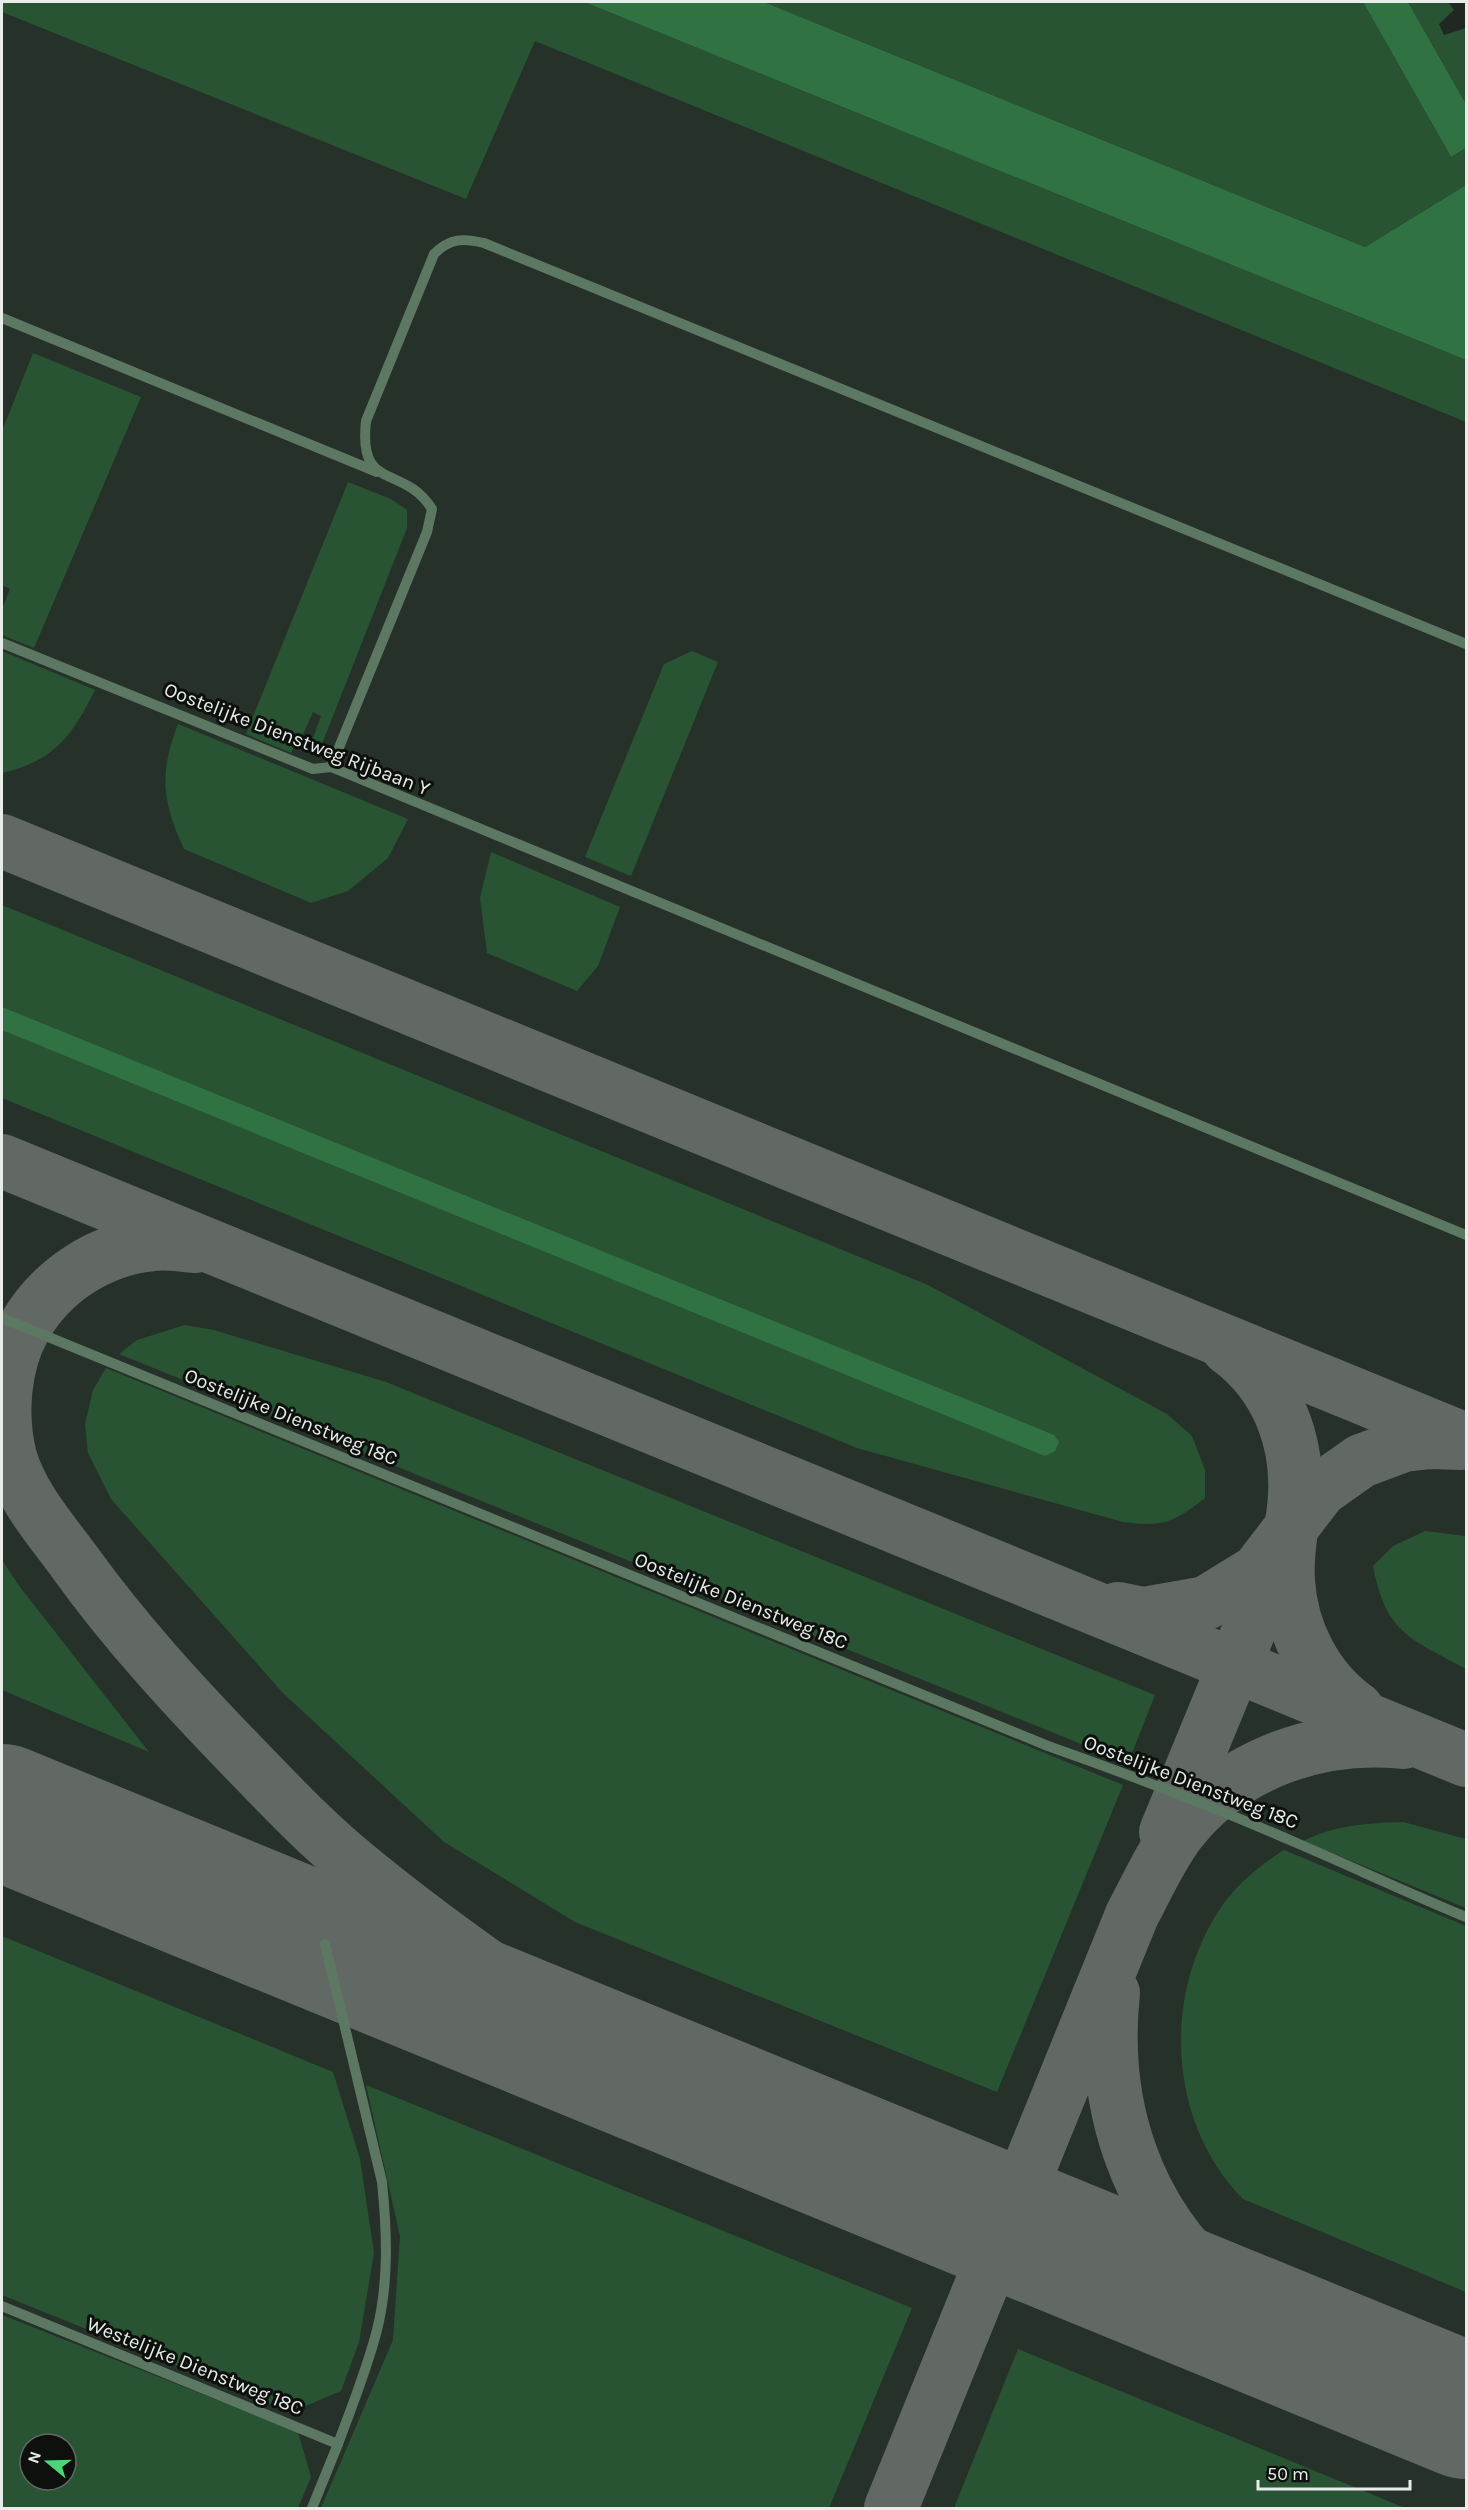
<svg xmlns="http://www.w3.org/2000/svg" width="1468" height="2510" font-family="Karla,sans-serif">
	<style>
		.built { fill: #263229; fill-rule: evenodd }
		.green { fill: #285433; fill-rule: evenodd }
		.water { fill: #307242 }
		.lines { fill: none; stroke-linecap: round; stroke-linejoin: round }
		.taxiway { stroke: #626964; stroke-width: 54 }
		.runway { stroke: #626964; stroke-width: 136 }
		.lane { stroke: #5d7862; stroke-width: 10 }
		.labels { text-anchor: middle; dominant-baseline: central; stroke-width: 6; stroke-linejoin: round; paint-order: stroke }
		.street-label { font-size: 20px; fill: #e8ede9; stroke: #0d100d }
	</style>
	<rect width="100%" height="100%" fill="#212822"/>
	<path class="built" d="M2,2H584L1466,360V2508H2ZM30,2444H66V2480H30Z"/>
	<g class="green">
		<path d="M2,2H584L1466,360V422L535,41L466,199L2,12Z"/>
		<path d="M764,2H1363L1451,157L1466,148V185L1365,247Z"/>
		<path d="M1408,2H1448L1454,10L1439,24L1444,35L1466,28V104Z"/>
		<path d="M33,353L141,397L34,648L2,635V609L10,589L2,585V431Z"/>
		<path d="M348,482L391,499L407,510V528L322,744L308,752L321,716L313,712L297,748L294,747L291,753L246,734Z"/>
		<path d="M2,651L95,690C72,736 54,761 2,773Z"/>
		<path d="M692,651L718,662L631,876L585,857L664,664Z"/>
		<path d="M178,724L408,819L388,858L348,891L311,903L184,849C162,802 159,773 178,724Z"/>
		<path d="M491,852L620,907L598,966L577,991L487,953L480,898Z"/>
		<path d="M2,905L928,1285L1167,1414L1192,1436L1205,1470V1498C1173,1523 1163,1527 1123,1522L857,1448L2,1098Z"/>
		<path d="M185,1325L214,1330L386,1382L1155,1695L1128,1763L119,1354L137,1340Z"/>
		<path d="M106,1368L1123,1785L997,2092L575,1922L444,1842L283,1693L111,1499L88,1453L85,1424L93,1390Z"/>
		<path d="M1425,1531L1466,1536V1669C1410,1638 1386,1634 1373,1566L1393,1546Z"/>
		<path d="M2,1560L20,1587L149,1752L2,1690Z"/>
		<path d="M1403,1822L1466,1839V1908L1303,1841C1335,1825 1367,1823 1403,1822Z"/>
		<path d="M1284,1850L1466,1926V2292L1243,2199C1169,2124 1162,1999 1218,1912C1234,1886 1259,1866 1284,1850Z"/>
		<path d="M2,1936L333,2072L360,2159L374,2253L359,2342L341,2391L291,2412L2,2295Z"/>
		<path d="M366,2085L912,2308L829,2508H321L393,2340L400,2236Z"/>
		<path d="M2,2315L298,2432L311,2477L298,2508H2ZM30,2444H66V2480H30Z"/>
		<path d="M1018,2349L1405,2508H954Z"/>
	</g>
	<g class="water">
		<path d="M584,2H764L1365,247L1466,185V360Z"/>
		<path d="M1363,2H1408L1466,104V148L1451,157Z"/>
		<path d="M2,1007L1054,1435L1059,1442L1055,1451L1045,1456L2,1030Z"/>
	</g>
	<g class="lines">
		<g class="taxiway">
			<path d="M2,841L1466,1440"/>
			<path d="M2,1161L1466,1760"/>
			<path d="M195,1246C182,1245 167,1242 153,1244C99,1249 51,1281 24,1328C3,1365 0,1417 10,1457C22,1498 52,1531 76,1564C125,1632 182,1694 240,1754C278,1793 314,1832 356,1866C404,1906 456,1944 507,1980C597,2043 698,2088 796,2137"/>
			<path d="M1228,1348C1279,1385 1301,1446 1294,1508C1291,1532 1286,1557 1288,1581C1291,1631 1316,1680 1357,1709"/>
			<path d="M1118,1609L1143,1614L1206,1603L1258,1571L1320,1490L1361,1461L1404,1445L1430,1442L1461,1443"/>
			<path d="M1166,1832L1291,1528"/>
			<path d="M1113,1993C1101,2104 1135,2211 1221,2286C1251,2312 1286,2331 1320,2351"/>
			<path d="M891,2508L1132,1915C1147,1887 1160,1857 1179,1832C1231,1764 1320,1733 1403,1742"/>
		</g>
		<path class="runway" d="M2,1812L1466,2411"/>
		<g class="lane">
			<path d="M2,318L377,472"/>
			<path d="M2,643L313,769L331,767L1466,1235"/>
			<path d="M331,767L427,532L432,509C403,463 358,493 366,421L434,254C450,238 463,238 484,243L1466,644"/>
			<path d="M2,1318L1048,1746C1133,1776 1217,1808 1299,1844C1355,1868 1410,1894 1466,1917"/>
			<path d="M2,2306L338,2444C352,2406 367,2369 377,2330C389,2282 387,2231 382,2182L325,1944"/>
			<path d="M312,2508L338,2444"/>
		</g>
	</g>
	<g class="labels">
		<g class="street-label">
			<text transform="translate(297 739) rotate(21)">Oostelijke Dienstweg Rijbaan Y</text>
			<text transform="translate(291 1417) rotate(22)">Oostelijke Dienstweg 18C</text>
			<text transform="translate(741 1601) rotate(22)">Oostelijke Dienstweg 18C</text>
			<text transform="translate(1191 1782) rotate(21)">Oostelijke Dienstweg 18C</text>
			<text transform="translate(195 2366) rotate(22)">Westelijke Dienstweg 18C</text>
		</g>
	</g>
	<rect width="1468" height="2510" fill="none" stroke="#e8ede9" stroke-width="6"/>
	<g transform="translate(48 2462) rotate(289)"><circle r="28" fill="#0d100d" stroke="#656865" stroke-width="1.5"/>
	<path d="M0-4.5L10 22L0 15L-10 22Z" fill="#4cd677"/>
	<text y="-9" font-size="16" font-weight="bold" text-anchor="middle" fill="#e8ede9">N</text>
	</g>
	<path d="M1258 2480v9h152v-9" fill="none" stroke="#e8ede9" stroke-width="3"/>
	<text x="1267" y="2480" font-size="18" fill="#e8ede9" stroke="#0d100d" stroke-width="4.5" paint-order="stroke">50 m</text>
</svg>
